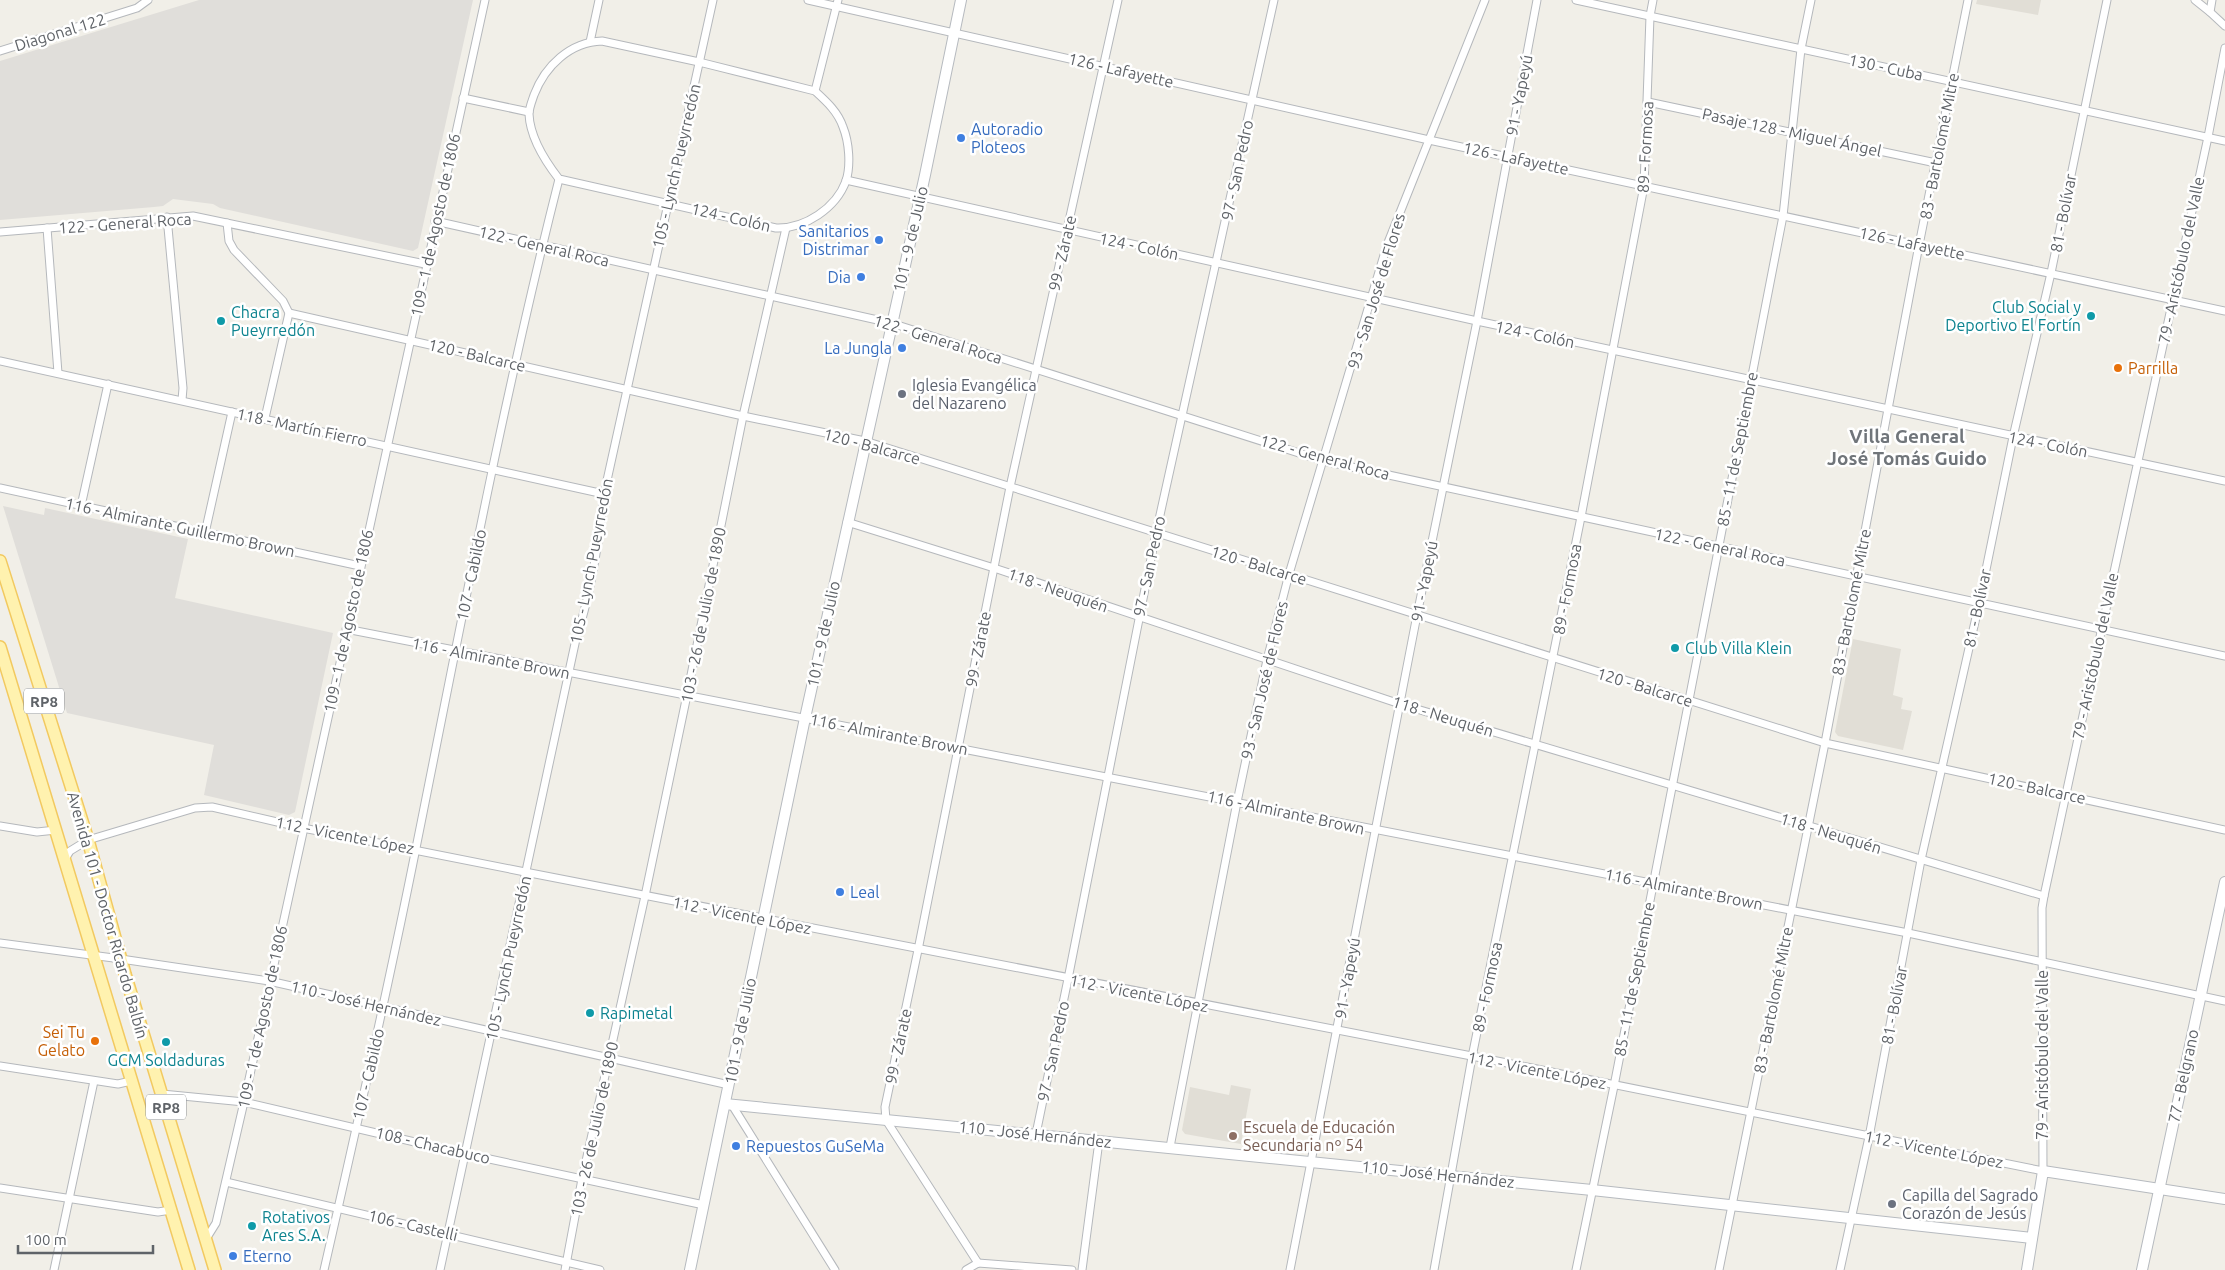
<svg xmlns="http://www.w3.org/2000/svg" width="2225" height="1270" font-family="Ubuntu,sans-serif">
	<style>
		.industrial { fill: #e0deda }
		.education { fill: #e1ded6 }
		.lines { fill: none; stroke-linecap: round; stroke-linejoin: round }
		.street-casing { stroke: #b5b8bc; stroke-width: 9 }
		.secondary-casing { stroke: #b6babf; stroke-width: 12 }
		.primary-casing { stroke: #f2c960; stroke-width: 14 }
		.street { stroke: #fff; stroke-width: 7 }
		.secondary { stroke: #fff; stroke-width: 10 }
		.primary { stroke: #fff2af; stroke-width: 11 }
		.shop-dot { fill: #3f7fe0; stroke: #fff; stroke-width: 2 }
		.culture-dot { fill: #0f9aa8; stroke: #fff; stroke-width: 2 }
		.food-dot { fill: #e8710a; stroke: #fff; stroke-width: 2 }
		.worship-dot { fill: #6b7280; stroke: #fff; stroke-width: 2 }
		.education-dot { fill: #8d6e63; stroke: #fff; stroke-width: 2 }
		.labels { text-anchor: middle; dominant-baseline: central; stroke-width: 5; stroke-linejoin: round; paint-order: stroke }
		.shield { fill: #fff; stroke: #8f9295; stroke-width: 1 }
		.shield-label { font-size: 15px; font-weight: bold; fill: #5f6368 }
		.street-label { font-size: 16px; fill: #5f6368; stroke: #fff }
		.shop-label { font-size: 16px; fill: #366cbe; stroke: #fff; text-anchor: start }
		.culture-label { font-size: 16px; fill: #0d838f; stroke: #fff; text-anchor: start }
		.food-label { font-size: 16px; fill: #c56008; stroke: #fff; text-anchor: start }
		.worship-label { font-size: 16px; fill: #5b616d; stroke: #fff; text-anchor: start }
		.education-label { font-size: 16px; fill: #785e54; stroke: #fff; text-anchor: start }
		.quarter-label { font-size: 19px; font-weight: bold; fill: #70757a; stroke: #fff }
	</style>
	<rect width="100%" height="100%" fill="#f1efe8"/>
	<g class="industrial">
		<path d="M199,0H473L418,248L413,251L220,208L213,204L173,199L163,206L154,207L0,220V61Z"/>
		<path d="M3,506L44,515L45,508L188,539L175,598L333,633L295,812L289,815L204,795L214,745L67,713Z"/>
	</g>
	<g class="education">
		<path d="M1977,0H2041L2038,15L1976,4Z"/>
		<path d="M1853,639L1901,649L1893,695L1903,698L1901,709L1912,711L1903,750L1838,736L1835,732Z"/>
		<path d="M1231,1085L1251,1089L1241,1144L1185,1134L1182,1130L1190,1087L1229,1095Z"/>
	</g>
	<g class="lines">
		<g class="street-casing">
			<g id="street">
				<path d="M808,0L1429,140L2225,311"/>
				<path d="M1576,0L2225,141"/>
				<path d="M2195,0L2210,12"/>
				<path d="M2212,0L2210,12L2225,26"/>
				<path d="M602,41L699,62L815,91C827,102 838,112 843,127C849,142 851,165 846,181C836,208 805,229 776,228L559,179C545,161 530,138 529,114C529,108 532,101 534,95C545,66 570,42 602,41Z"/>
				<path d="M590,42L599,0"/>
				<path d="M0,51L137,8L148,0"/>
				<path d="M815,91L838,0"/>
				<path d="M463,98L529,112"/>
				<path d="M1648,102L1936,163"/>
				<path d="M846,180L1477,321L2225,481"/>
				<path d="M167,217L183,388L182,400"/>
				<path d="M435,221L891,323L1324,461L2225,656"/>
				<path d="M227,223L229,241L234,250L283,301L289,313L265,418"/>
				<path d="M47,228L58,373"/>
				<path d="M0,232L193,216L425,264"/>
				<path d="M289,313L743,416L865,441L1825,743L2225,830"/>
				<path d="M0,361L604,494"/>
				<path d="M0,488L360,566"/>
				<path d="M81,506L108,384"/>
				<path d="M847,522L994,568L1400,704L2044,896"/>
				<path d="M205,533L232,412"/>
				<path d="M346,629L1908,933L2225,1001"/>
				<path d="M0,826L37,832L56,830"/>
				<path d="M65,859L70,851L88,840L195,808L212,807L303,828L525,872L1487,1059L2043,1171L2042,908L2044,896L2208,137L2225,48"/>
				<path d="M0,943L121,959L269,981L729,1085"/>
				<path d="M0,1066L118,1084L131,1081"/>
				<path d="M162,1094L244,1102L466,1154L704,1205"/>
				<path d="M732,1105L835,1270"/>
				<path d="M1036,1134L1068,979L1156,533L1274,0"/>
				<path d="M1170,1147L1237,802L1267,660L1289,574L1387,245L1485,0"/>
				<path d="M226,1182L600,1270"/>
				<path d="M0,1188L158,1212L171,1210"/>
				<path d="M206,1239L216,1223L244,1102L485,0"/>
				<path d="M978,1263L886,1120L885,1107L918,950L1010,487L1118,0"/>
				<path d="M978,1263L1072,1270"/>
				<path d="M54,1270L94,1081"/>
				<path d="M324,1270C356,1130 388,989 416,848C461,624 503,400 559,179"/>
				<path d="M440,1270L576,639C591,593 599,542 604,494L713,0"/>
				<path d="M565,1270L582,1179L645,896L687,695L743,416L786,228"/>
				<path d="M966,1270L978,1263"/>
				<path d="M1082,1270L1099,1141"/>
				<path d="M1290,1270L1417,615L1477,321L1537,0"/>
				<path d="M1434,1270L1472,1057L1581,517L1644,186L1650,16L1653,0"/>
				<path d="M1576,1270L1614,1086L1783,216L1801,49L1811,0"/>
				<path d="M1719,1270L1825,743L1919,245L1968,0"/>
				<path d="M1840,1270L1869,1137L1921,860L1979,604L2013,437L2051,273L2107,0"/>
			</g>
		</g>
		<g class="secondary-casing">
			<g id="secondary">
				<path d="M725,1104L1592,1190L2032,1238"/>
				<path d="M690,1270L805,718L925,175L961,0"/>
				<path d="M2027,1270L2043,1171L2225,1199"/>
				<path d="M2142,1270L2225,882"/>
			</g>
		</g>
		<g class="primary-casing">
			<g id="primary">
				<path d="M0,561L88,840L125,974L215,1270"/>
				<path d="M0,647L189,1270"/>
			</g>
		</g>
		<use href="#street" class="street"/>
		<use href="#secondary" class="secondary"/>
		<use href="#primary" class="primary"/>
	</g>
	<g class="shop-dot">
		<circle cx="961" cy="138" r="5"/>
		<circle cx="879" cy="240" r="5"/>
		<circle cx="861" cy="277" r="5"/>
		<circle cx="902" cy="348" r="5"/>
		<circle cx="840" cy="892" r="5"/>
		<circle cx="736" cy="1146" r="5"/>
		<circle cx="233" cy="1256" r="5"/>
	</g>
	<g class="culture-dot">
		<circle cx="2091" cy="316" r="5"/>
		<circle cx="221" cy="321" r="5"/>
		<circle cx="1675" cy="648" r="5"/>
		<circle cx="590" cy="1013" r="5"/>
		<circle cx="166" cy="1042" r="5"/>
		<circle cx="252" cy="1226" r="5"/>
	</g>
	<g class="food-dot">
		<circle cx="2118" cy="368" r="5"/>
		<circle cx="95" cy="1041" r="5"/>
	</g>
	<g class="worship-dot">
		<circle cx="902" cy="394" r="5"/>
		<circle cx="1892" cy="1204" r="5"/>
	</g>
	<circle class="education-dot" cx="1233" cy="1136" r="5"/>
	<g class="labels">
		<g class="shield">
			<rect x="24" y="688.5" width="40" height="25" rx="4"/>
			<rect x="146" y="1094.5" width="40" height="25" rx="4"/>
		</g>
		<g class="shield-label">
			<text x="44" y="701">RP8</text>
			<text x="166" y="1107">RP8</text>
		</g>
		<g class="street-label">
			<text transform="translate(60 32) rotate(-17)">Diagonal 122</text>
			<text transform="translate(1886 67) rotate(12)">130 - Cuba</text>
			<text transform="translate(1121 70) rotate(13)">126 - Lafayette</text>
			<text transform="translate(1519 95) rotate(-79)">91 - Yapeyú</text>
			<text transform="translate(1792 132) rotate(12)">Pasaje 128 - Miguel Ángel</text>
			<text transform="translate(1939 146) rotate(-79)">83 - Bartolomé Mitre</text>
			<text transform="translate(1645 147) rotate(-87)">89 - Formosa</text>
			<text transform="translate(1516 158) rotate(12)">126 - Lafayette</text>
			<text transform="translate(676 166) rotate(-77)">105 - Lynch Pueyrredón</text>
			<text transform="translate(1237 170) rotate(-78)">97 - San Pedro</text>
			<text transform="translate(2063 213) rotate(-79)">81 - Bolívar</text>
			<text transform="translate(731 217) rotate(13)">124 - Colón</text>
			<text transform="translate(125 223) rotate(-4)">122 - General Roca</text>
			<text transform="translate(435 225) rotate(-78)">109 - 1 de Agosto de 1806</text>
			<text transform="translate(910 239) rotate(-77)">101 - 9 de Julio</text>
			<text transform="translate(1912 243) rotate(12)">126 - Lafayette</text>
			<text transform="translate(544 246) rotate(13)">122 - General Roca</text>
			<text transform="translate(1139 246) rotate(12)">124 - Colón</text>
			<text transform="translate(1062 253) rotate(-77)">99 - Zárate</text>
			<text transform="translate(2181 260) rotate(-78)">79 - Aristóbulo del Valle</text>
			<text transform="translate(1376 291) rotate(-73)">93 - San José de Flores</text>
			<text transform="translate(1535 334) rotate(12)">124 - Colón</text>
			<text transform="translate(938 339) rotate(17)">122 - General Roca</text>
			<text transform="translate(477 355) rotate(13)">120 - Balcarce</text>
			<text transform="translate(302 427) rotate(12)">118 - Martín Fierro</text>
			<text transform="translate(2048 444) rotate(11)">124 - Colón</text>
			<text transform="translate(872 446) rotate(15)">120 - Balcarce</text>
			<text transform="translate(1737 449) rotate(-79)">85 - 11 de Septiembre</text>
			<text transform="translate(1325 457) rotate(15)">122 - General Roca</text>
			<text transform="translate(180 527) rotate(12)">116 - Almirante Guillermo Brown</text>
			<text transform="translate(1720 547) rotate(12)">122 - General Roca</text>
			<text transform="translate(591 561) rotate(-79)">105 - Lynch Pueyrredón</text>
			<text transform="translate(1259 565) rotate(17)">120 - Balcarce</text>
			<text transform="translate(1149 566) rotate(-78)">97 - San Pedro</text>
			<text transform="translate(471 575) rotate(-78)">107 - Cabildo</text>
			<text transform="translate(1424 581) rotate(-79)">91 - Yapeyú</text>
			<text transform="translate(1567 589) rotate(-79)">89 - Formosa</text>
			<text transform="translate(1058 590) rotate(19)">118 - Neuquén</text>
			<text transform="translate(1851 602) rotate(-79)">83 - Bartolomé Mitre</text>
			<text transform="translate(1977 608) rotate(-78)">81 - Bolívar</text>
			<text transform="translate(703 615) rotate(-79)">103 - 26 de Julio de 1890</text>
			<text transform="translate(348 621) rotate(-78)">109 - 1 de Agosto de 1806</text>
			<text transform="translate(823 634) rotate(-78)">101 - 9 de Julio</text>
			<text transform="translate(978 649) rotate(-79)">99 - Zárate</text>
			<text transform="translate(2095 656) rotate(-78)">79 - Aristóbulo del Valle</text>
			<text transform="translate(491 658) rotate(11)">116 - Almirante Brown</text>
			<text transform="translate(1264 680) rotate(-77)">93 - San José de Flores</text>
			<text transform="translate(1645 687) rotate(17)">120 - Balcarce</text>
			<text transform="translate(1443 716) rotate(17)">118 - Neuquén</text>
			<text transform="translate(889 734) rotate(11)">116 - Almirante Brown</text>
			<text transform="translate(2037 788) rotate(12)">120 - Balcarce</text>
			<text transform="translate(1286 812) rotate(12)">116 - Almirante Brown</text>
			<text transform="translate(1831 833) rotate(17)">118 - Neuquén</text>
			<text transform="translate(345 835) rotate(11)">112 - Vicente López</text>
			<text transform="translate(1684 889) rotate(11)">116 - Almirante Brown</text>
			<text transform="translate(108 915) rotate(74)">Avenida 101 - Doctor Ricardo Balbín</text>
			<text transform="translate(742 915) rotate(11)">112 - Vicente López</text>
			<text transform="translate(508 958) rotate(-78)">105 - Lynch Pueyrredón</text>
			<text transform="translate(1347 978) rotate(-80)">91 - Yapeyú</text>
			<text transform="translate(1634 979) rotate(-79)">85 - 11 de Septiembre</text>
			<text transform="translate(1487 987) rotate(-78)">89 - Formosa</text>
			<text transform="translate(1139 993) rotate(11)">112 - Vicente López</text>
			<text transform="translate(1773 1000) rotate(-79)">83 - Bartolomé Mitre</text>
			<text transform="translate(366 1003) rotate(13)">110 - José Hernández</text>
			<text transform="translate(1894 1005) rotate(-79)">81 - Bolívar</text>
			<text transform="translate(262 1017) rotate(-78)">109 - 1 de Agosto de 1806</text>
			<text transform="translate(740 1031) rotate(-79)">101 - 9 de Julio</text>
			<text transform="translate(898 1046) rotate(-78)">99 - Zárate</text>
			<text transform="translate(1053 1051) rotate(-78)">97 - San Pedro</text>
			<text transform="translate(2042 1055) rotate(-90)">79 - Aristóbulo del Valle</text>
			<text transform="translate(1537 1070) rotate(11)">112 - Vicente López</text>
			<text transform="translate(368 1074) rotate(-77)">107 - Cabildo</text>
			<text transform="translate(2183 1076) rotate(-78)">77 - Belgrano</text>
			<text transform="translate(594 1129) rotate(-78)">103 - 26 de Julio de 1890</text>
			<text transform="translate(1035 1134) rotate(6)">110 - José Hernández</text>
			<text transform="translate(433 1145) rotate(13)">108 - Chacabuco</text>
			<text transform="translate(1934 1149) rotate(11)">112 - Vicente López</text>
			<text transform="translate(1438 1174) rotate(6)">110 - José Hernández</text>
			<text transform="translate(413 1225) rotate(13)">106 - Castelli</text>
		</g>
		<g class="shop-label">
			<text x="971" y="129">Autoradio<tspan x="971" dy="18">Ploteos</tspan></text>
			<text x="869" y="231" text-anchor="end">Sanitarios<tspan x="869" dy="18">Distrimar</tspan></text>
			<text x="851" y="277" text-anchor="end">Dia</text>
			<text x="892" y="348" text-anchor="end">La Jungla</text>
			<text x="850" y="892">Leal</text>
			<text x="746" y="1146">Repuestos GuSeMa</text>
			<text x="243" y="1256">Eterno</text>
		</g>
		<g class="culture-label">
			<text x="2081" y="307" text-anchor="end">Club Social y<tspan x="2081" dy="18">Deportivo El Fortín</tspan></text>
			<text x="231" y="312">Chacra<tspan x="231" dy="18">Pueyrredón</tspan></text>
			<text x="1685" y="648">Club Villa Klein</text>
			<text x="600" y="1013">Rapimetal</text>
			<text x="166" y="1060" text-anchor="middle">GCM Soldaduras</text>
			<text x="262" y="1217">Rotativos<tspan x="262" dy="18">Ares S.A.</tspan></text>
		</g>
		<g class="food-label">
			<text x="2128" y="368">Parrilla</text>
			<text x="85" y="1032" text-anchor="end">Sei Tu<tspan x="85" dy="18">Gelato</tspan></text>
		</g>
		<g class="worship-label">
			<text x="912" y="385">Iglesia Evangélica<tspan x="912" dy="18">del Nazareno</tspan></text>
			<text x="1902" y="1195">Capilla del Sagrado<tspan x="1902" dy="18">Corazón de Jesús</tspan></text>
		</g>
		<g class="education-label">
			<text x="1243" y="1127">Escuela de Educación<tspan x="1243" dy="18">Secundaria nº 54</tspan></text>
		</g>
		<g class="quarter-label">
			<text x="1907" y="436">Villa General<tspan x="1907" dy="22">José Tomás Guido</tspan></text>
		</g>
	</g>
	<path d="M18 1245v8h135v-8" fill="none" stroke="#5f6368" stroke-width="2.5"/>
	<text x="25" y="1245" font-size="15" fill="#5f6368" stroke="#ffffff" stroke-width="4" paint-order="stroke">100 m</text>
</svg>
